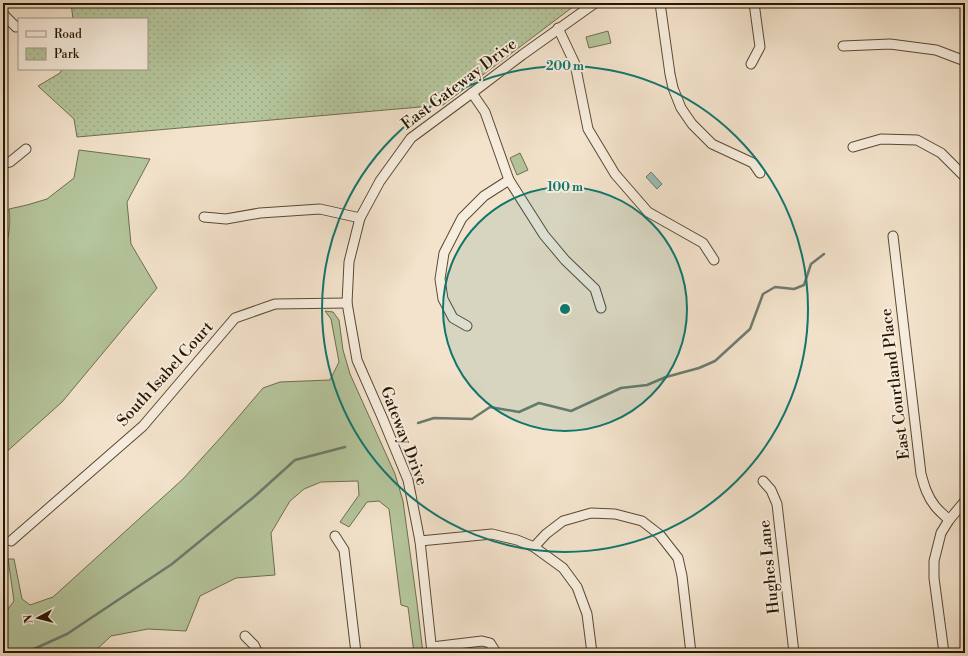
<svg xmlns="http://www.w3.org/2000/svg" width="968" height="656" font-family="'Libre Bodoni',serif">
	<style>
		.grass { fill: #b5c59c; stroke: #6e6e4e }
		.park { fill: url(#park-dots); stroke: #6e6e4e }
		.water { fill: #9bbeb8; stroke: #6d7b6e }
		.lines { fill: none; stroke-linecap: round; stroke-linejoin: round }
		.stream { stroke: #6d7b6e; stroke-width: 2.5 }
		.minor-casing { stroke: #5a4933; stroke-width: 11 }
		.minor { stroke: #f7edde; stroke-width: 9 }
		.ring { fill: none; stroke: #0f766e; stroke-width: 2 }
		.labels { text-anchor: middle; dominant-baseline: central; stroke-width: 4; stroke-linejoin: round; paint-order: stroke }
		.street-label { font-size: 16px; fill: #271600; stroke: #f7edde }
		.centre { fill: #0f766e; stroke: #f7edde; stroke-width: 2 }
		.ring-label { font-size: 12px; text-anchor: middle; font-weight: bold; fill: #0f766e; stroke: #f7edde; stroke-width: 4; stroke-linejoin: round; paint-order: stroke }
	</style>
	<defs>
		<pattern id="park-dots" width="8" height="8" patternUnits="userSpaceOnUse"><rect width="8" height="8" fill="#b5c59c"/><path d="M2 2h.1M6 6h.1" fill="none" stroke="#9ca885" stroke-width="1.8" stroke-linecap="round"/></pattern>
	</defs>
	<rect width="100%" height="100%" fill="#f3e3cc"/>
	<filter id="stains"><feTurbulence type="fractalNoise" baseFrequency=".005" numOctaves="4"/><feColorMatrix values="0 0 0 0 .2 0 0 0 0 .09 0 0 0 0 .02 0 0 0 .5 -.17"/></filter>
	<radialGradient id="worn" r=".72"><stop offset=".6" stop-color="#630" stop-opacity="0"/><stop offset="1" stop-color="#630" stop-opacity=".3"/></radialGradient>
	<g class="grass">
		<path d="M608,31L611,43L589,48L586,37Z"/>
		<path d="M79,150L150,159L127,202L131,244L157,288L62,402L3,455V253C9,240 11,223 9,209L27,205L47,199L74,178Z"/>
		<path d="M520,153L528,170L517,175L510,158Z"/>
		<path d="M325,311L333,312L339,320L343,350L350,374L395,474L403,501L417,603L423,653H414L408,607L401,605L389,509L379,501L367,502L349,527L340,522L359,495L358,481L321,482L304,489L290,501L271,533L275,575L236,578L200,596L186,631L148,629L111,636L93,653H3V610L8,609L14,601L8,559H14L22,599L30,605L53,597L183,479L223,435L263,388L280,382L330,380L339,362L331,319Z"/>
	</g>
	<path class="park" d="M71,3H578L443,105L77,137L74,119L38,86L60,73L62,69H147V19H73Z"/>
	<path class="water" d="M651,172L662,184L657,189L646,177Z"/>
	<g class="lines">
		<g class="stream">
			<path d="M418,423L434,418L472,419L490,407L519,412L539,403L571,411L621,388L647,385L666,377L699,368L715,361L750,329L763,294L775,287L794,289L804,285L811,264L824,254"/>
			<path d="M25,653L67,634L172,564L254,497L295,460L345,447"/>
		</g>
		<g class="minor-casing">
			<g id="minor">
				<path d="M660,3L670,74L673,88L681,108L692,124L712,144L753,163L760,173"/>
				<path d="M3,14L16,27"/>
				<path d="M558,28L575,64L588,129L615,174L648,212L703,243L714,260"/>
				<path d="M843,46L890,44L936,50L965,61"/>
				<path d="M751,64L760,47L754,3"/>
				<path d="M472,93L485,112L509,180L544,235L565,260L595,289L601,308"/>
				<path d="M853,147L881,139L917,140L941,153L965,177"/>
				<path d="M3,164L10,162L26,149"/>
				<path d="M204,217L226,219L260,213L320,209L360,218"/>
				<path d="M893,236L921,474C924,485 927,496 935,506C939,511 944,515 949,520"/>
				<path d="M467,326L453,318L443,299L440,279L444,253L462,218L484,196L509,180"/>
				<path d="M763,481L771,490L777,504L794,653"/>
				<path d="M335,536L344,550L356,653"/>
				<path d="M11,541L143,426L235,318L275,304L347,303"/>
				<path d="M420,541L492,534L517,540L534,547L563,568L577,587L587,614L592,653"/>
				<path d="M534,547L546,534L563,521L591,513L615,514L642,521L660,535L678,558L682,576L691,653"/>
				<path d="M245,636L254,645L258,653"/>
				<path d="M432,647L482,641L490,643L495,651V653"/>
				<path d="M432,653L420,541L408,480L382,417L357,360L347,303L349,262L360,218L380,181L411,138L472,93L522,55L595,3"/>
				<path d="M944,653L934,578V561L941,533L949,520L965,501"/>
			</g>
		</g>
		<use href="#minor" class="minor"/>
	</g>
	<circle cx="565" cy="309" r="122" fill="#0f766e" fill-opacity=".12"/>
	<g class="ring">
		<circle cx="565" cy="309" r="122"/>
		<circle cx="565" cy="309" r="243"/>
	</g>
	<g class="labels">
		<g class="street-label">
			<text transform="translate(459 84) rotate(-37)">East Gateway Drive</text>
			<text transform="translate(165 374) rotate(-48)">South Isabel Court</text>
			<text transform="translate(895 384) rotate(-97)">East Courtland Place</text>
			<text transform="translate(404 436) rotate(69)">Gateway Drive</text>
			<text transform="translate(769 567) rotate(-96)">Hughes Lane</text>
		</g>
	</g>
	<circle cx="565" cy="309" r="6" class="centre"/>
	<g class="ring-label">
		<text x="565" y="70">200 m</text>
		<text x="565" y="191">100 m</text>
	</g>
	<rect width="968" height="656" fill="none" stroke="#f3e3cc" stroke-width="16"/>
	<rect x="4" y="4" width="960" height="648" fill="none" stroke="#271600" stroke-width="2"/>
	<rect x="8" y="8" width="952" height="640" fill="none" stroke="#271600"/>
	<rect x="18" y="18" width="130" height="52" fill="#f7edde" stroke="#a49785"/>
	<rect x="26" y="31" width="20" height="6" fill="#f7edde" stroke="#a49785"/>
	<text x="54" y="38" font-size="12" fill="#271600">Road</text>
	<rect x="26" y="48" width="20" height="12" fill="url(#park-dots)" stroke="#a49785"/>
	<text x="54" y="58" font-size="12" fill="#271600">Park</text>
	<g transform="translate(38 618) rotate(263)" stroke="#f7edde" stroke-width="3" paint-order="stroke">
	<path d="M0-3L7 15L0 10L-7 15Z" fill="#271600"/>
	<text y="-6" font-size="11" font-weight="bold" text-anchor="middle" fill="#271600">N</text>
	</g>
	<rect width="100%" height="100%" filter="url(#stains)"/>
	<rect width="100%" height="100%" fill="url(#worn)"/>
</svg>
